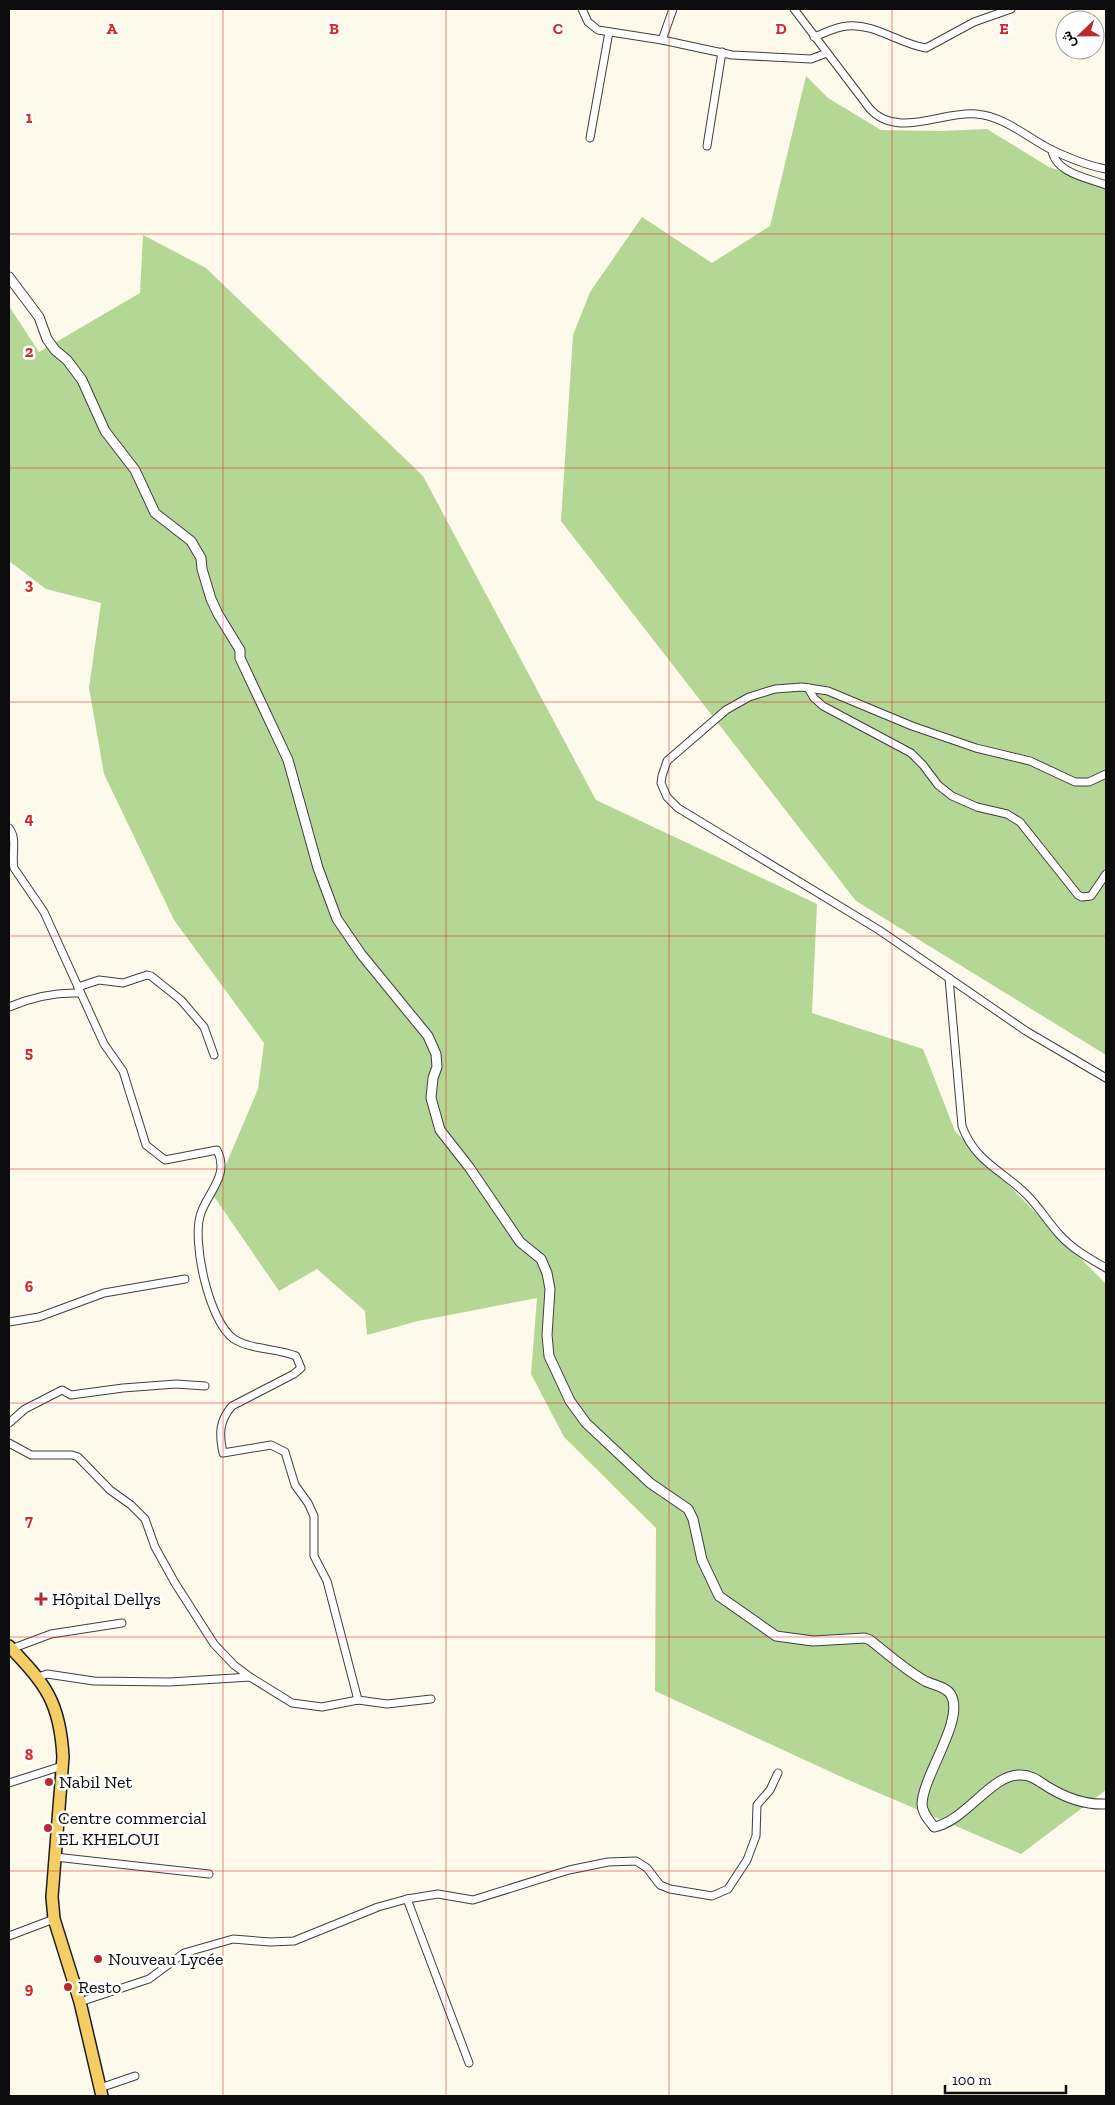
<svg xmlns="http://www.w3.org/2000/svg" width="1115" height="2105" font-family="'Zilla Slab',Vazirmatn,serif">
	<style>
		.forest { fill: #b5d796 }
		.lines { fill: none; stroke-linecap: round; stroke-linejoin: round }
		.minor-casing { stroke: #3f3f3f; stroke-width: 9 }
		.tertiary-casing { stroke: #3f3f3f; stroke-width: 11 }
		.primary-casing { stroke: #1d1d1d; stroke-width: 14 }
		.minor { stroke: #fff; stroke-width: 7 }
		.tertiary { stroke: #fff; stroke-width: 9 }
		.primary { stroke: #f4ce65; stroke-width: 11 }
		.grid { fill: none; stroke: #d62828; stroke-width: 1; stroke-opacity: 0.55 }
		.poi-dot { fill: #b72933; stroke: #fff; stroke-width: 2 }
		.labels { text-anchor: middle; dominant-baseline: central; stroke-width: 5; stroke-linejoin: round; paint-order: stroke }
		.poi-label { font-size: 18px; fill: #0c0c0c; stroke: #fff; text-anchor: start }
		.grid-label { font-size: 16px; text-anchor: middle; font-weight: bold; fill: #d62828; stroke: #fff; stroke-width: 5; stroke-linejoin: round; paint-order: stroke }
	</style>
	<rect width="100%" height="100%" fill="#fefaeb"/>
	<g class="forest">
		<path d="M806,76L828,98L881,130L940,131L987,129L1049,167L1106,186V1055L856,901L561,521L573,335L590,292L642,217L712,263L770,226Z"/>
		<path d="M143,235L206,268L423,476L596,800L817,904L812,1013L923,1049L955,1131L1106,1284V1790L1021,1854L846,1779L655,1691L656,1528L564,1437L531,1374L537,1298L418,1321L367,1335L365,1311L317,1269L279,1291L213,1195L258,1089L264,1043L174,920L104,774L89,688L101,603L46,589L9,561V306L39,352L140,293Z"/>
	</g>
	<g class="lines">
		<g class="minor-casing">
			<g id="minor">
				<path d="M582,9L588,22L598,30L662,40L732,55L811,59L827,53"/>
				<path d="M794,9L870,109C897,139 942,111 976,114C1004,116 1028,138 1052,150C1069,158 1088,166 1106,169"/>
				<path d="M814,37C825,33 835,27 847,26C875,23 899,44 926,48L974,22L1011,9"/>
				<path d="M662,40L673,9"/>
				<path d="M590,138L609,32"/>
				<path d="M707,146L722,52"/>
				<path d="M1052,150C1055,173 1088,178 1106,185"/>
				<path d="M808,688L814,698L823,706L911,753L923,765L938,785L952,796L977,807L1007,814L1020,822L1078,895L1082,897L1091,896L1106,874"/>
				<path d="M1106,774L1089,782H1075L1030,761L976,748L912,726L828,691L802,687L775,689L749,697L726,710L667,761L662,776L661,783L667,797L678,808L879,930L1026,1031L1106,1078"/>
				<path d="M9,828C18,839 11,855 14,868L44,912L104,1044L123,1071L146,1145L165,1160L217,1150C230,1175 208,1192 201,1213C191,1240 209,1322 234,1339C251,1350 277,1348 296,1356L301,1368L294,1374L232,1406C219,1421 219,1434 223,1453L271,1445L285,1452L295,1485L308,1503L314,1516V1556L327,1581L358,1700"/>
				<path d="M949,978L962,1126C975,1162 1002,1170 1027,1195C1039,1207 1048,1222 1059,1234C1072,1249 1089,1258 1106,1268"/>
				<path d="M78,987L99,980L123,983L147,975L151,976L181,1000L204,1027L214,1055"/>
				<path d="M9,1007C32,997 54,992 80,993"/>
				<path d="M9,1322L39,1317L104,1293L185,1279"/>
				<path d="M9,1423L25,1409L62,1390L71,1395L123,1388L176,1384L205,1386"/>
				<path d="M9,1443L31,1455H72L78,1457L110,1490L131,1505L145,1519L155,1547L175,1583L214,1644L234,1665L250,1677"/>
				<path d="M11,1649L51,1634L122,1623"/>
				<path d="M38,1677L47,1674L94,1681L170,1682L250,1677L292,1703L322,1707L358,1700L387,1704L431,1699"/>
				<path d="M9,1783L62,1766"/>
				<path d="M55,1857L209,1874"/>
				<path d="M407,1899L469,2063"/>
				<path d="M9,1936L54,1919"/>
				<path d="M80,2002L149,1979L184,1953L233,1939L270,1942L294,1941L378,1907L407,1899L438,1894L473,1900L569,1870L608,1862L636,1861L647,1868L660,1885L670,1889L712,1896L728,1889L747,1860L756,1836L757,1805L770,1790L778,1773"/>
				<path d="M100,2088L135,2076"/>
			</g>
		</g>
		<g class="tertiary-casing">
			<path id="tertiary" d="M9,277L39,317L47,339L55,350L67,360L82,380L105,431L135,470L155,513L191,541L201,558L202,569L211,599L218,614L240,650V658L288,760L318,868L337,919L361,954L428,1036L436,1054L437,1067L433,1078L431,1098L440,1130L469,1167L520,1242L541,1259L547,1273L550,1289L547,1335L549,1356L570,1401L586,1423L650,1483L688,1509L693,1519L702,1560L719,1596L776,1636L813,1641L865,1638L870,1640C888,1654 905,1670 925,1681C933,1685 947,1687 951,1695C965,1720 923,1775 922,1804C922,1813 929,1820 934,1827C966,1821 992,1773 1021,1775C1032,1775 1040,1782 1048,1787C1066,1798 1085,1805 1106,1804"/>
		</g>
		<g class="primary-casing">
			<path id="primary" d="M9,1646C46,1685 60,1702 63,1757L52,1897L54,1919L80,2002L102,2096"/>
		</g>
		<use href="#minor" class="minor"/>
		<use href="#tertiary" class="tertiary"/>
		<use href="#primary" class="primary"/>
	</g>
	<path class="grid" d="M223,9V2096M446,9V2096M669,9V2096M892,9V2096M9,234H1106M9,468H1106M9,702H1106M9,936H1106M9,1169H1106M9,1403H1106M9,1637H1106M9,1871H1106"/>
	<g class="poi-dot">
		<path d="M38.5 1591.5h5v5h5v5h-5v5h-5v-5h-5v-5h5z"/>
		<circle cx="49" cy="1782" r="5"/>
		<circle cx="48" cy="1828" r="5"/>
		<circle cx="98" cy="1959" r="5"/>
		<circle cx="68" cy="1987" r="5"/>
	</g>
	<g class="labels">
		<g class="poi-label">
			<text x="52" y="1599">Hôpital Dellys</text>
			<text x="59" y="1782">Nabil Net</text>
			<text x="58" y="1818">Centre commercial<tspan x="58" dy="21">EL KHELOUI</tspan></text>
			<text x="108" y="1959">Nouveau Lycée</text>
			<text x="78" y="1987">Resto</text>
		</g>
	</g>
	<g class="grid-label">
		<text x="112" y="34">A</text>
		<text x="334" y="34">B</text>
		<text x="558" y="34">C</text>
		<text x="781" y="34">D</text>
		<text x="1004" y="34">E</text>
		<text x="29" y="123">1</text>
		<text x="29" y="357">2</text>
		<text x="29" y="590">3</text>
		<text x="29" y="824">4</text>
		<text x="29" y="1058">5</text>
		<text x="29" y="1292">6</text>
		<text x="29" y="1526">7</text>
		<text x="29" y="1760">8</text>
		<text x="29" y="1994">9</text>
	</g>
	<rect width="1115" height="2105" fill="none" stroke="#0c0c0c" stroke-width="20"/>
	<g transform="translate(1080 35) rotate(248)"><circle r="24" fill="#ffffff" stroke="#9e9e9e"/>
	<path d="M0-4L9 19L0 12L-9 19Z" fill="#b72933"/>
	<text y="-8" font-size="14" font-weight="bold" text-anchor="middle" fill="#0c0c0c">ش</text>
	</g>
	<path d="M945 2085v8h121v-8" fill="none" stroke="#0c0c0c" stroke-width="2.5"/>
	<text x="952" y="2085" font-size="15" fill="#0c0c0c" stroke="#ffffff" stroke-width="4" paint-order="stroke">100 m</text>
</svg>
